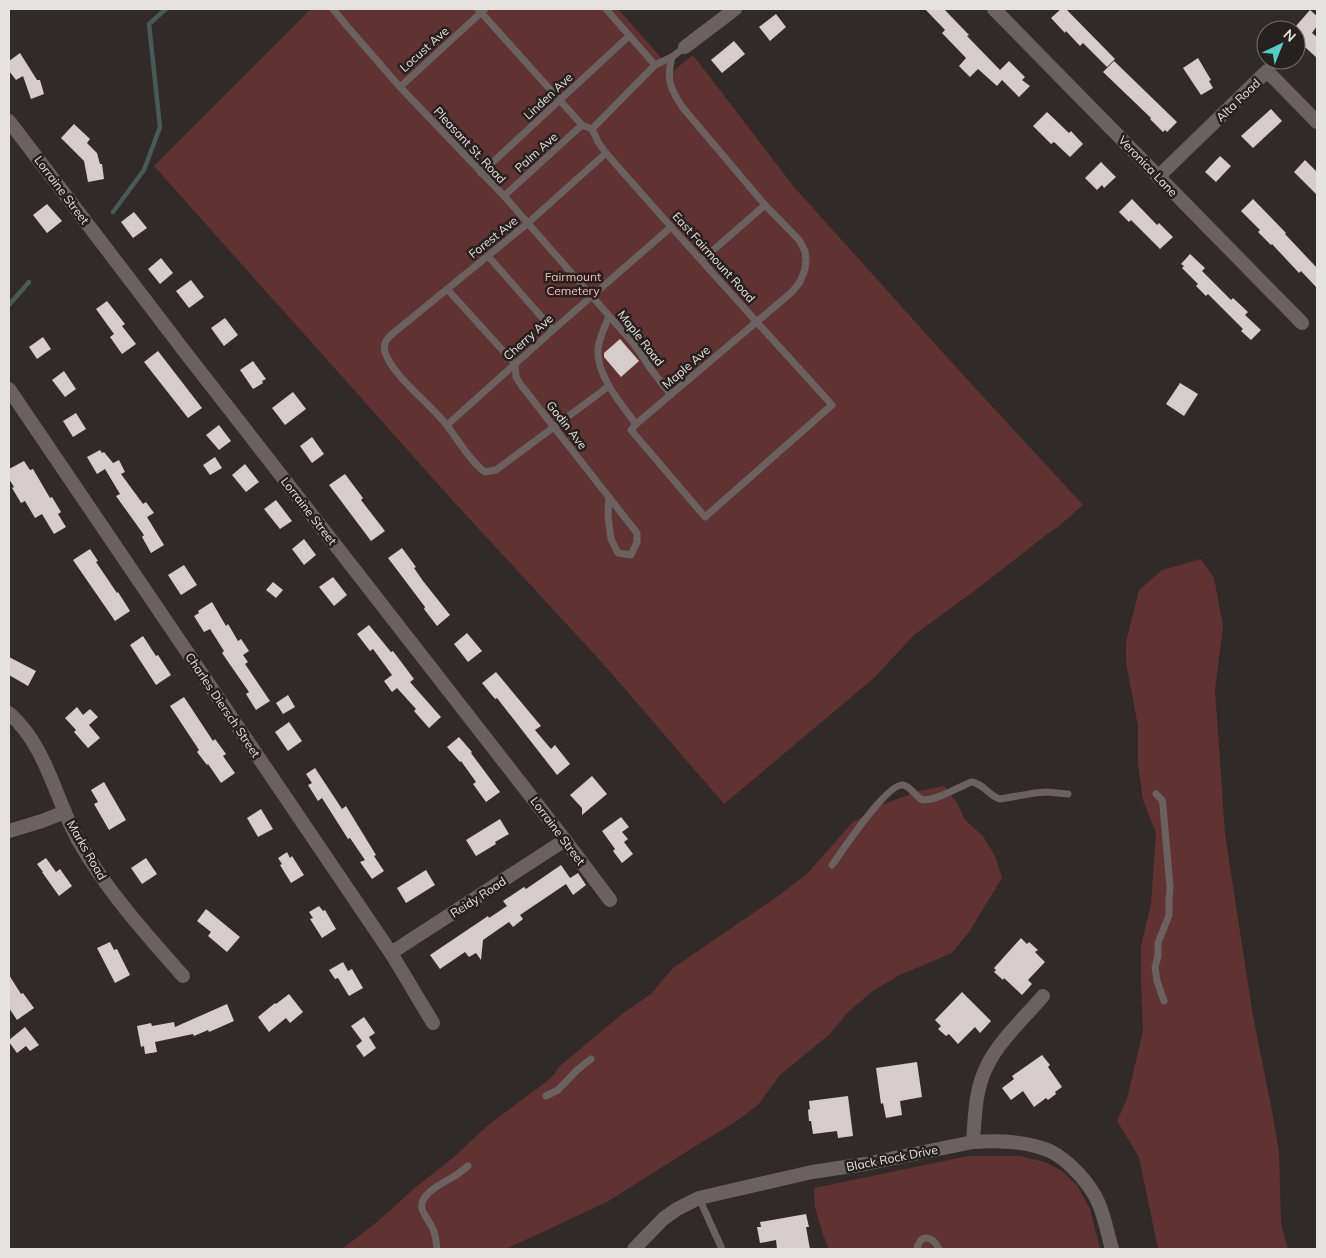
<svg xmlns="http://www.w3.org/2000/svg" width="1326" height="1258" font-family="Mulish,sans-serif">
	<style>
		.green { fill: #603231 }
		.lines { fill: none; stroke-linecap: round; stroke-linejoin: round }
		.stream { stroke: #455a59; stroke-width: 4.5 }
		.building { fill: #d6cccb }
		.lane { stroke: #6a6160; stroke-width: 7 }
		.street { stroke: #6a6160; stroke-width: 14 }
		.labels { text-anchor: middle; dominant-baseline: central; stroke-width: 5; stroke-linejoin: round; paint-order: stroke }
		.street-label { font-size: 12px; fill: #e7e2e2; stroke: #27201f }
		.park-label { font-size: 12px; fill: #fdb9b6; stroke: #27201f }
	</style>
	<rect width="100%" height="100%" fill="#312a29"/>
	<g class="green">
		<path d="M311,9H618L673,71L693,55L794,187L955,366L1083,505L1059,526L1046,535L977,589L914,635L874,678L724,804L606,667L454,502L154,166Z"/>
		<path d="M1201,559L1214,578L1223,626L1215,690L1225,834L1253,1016L1272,1111L1279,1152L1281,1224L1288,1249H1158L1139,1157L1117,1121L1127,1099L1143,1031L1141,981V946L1151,904L1156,833L1143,800L1138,764V726L1126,662V642L1139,590L1162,570Z"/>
		<path d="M944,786L957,803L965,820L983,836L996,858L1002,878L969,932L952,953L900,975L874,990L847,1013L830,1034L780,1075L758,1105L738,1120L694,1147L607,1202L506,1249H342L377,1222L416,1187L455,1156L487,1126L551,1078L561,1065L622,1014L651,994L673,968L774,899L807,874L852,823L881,805L919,791Z"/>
		<path d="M968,1156H1020L1045,1162L1062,1171L1077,1185L1090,1209L1100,1249H829L822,1232L815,1207L814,1188Z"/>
	</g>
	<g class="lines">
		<g class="stream">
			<path d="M113,212L144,170L160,127L149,24L166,9"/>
			<path d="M9,305L29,282"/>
		</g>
	</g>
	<g class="building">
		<path d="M925,9H944L969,35L967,36L1000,70L1009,61L1025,77L1022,80L1030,86L1019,97L1002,80L997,86L978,69L970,77L959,66L966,58L942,33L945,30Z"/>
		<path d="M1061,9H1066L1115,59L1107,67L1083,43L1080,46L1066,31L1065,33L1051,18Z"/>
		<path d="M1310,10L1317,16V26L1312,33L1317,37V58L1296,39V26Z"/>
		<path d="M776,14L786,27L770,41L759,27Z"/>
		<path d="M734,41L745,54L722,73L711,60Z"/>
		<path d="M20,53L37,80H40L44,94L31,99L23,76L16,80L9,71V61Z"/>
		<path d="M1198,58L1211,80L1209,81L1213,88L1201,95L1183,68Z"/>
		<path d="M1114,61L1177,122L1167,132L1165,130L1163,132L1150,119L1151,118L1103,72Z"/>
		<path d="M1271,109L1282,121L1253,148L1241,136Z"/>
		<path d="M1047,112L1069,133L1071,131L1083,144L1070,157L1054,142L1051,144L1033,126Z"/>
		<path d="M74,124L90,139L87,143L97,153L100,164H102L104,179L88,182L84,161L61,138Z"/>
		<path d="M1220,156L1231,166L1216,182L1205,172Z"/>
		<path d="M1305,160L1317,172V195L1294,172Z"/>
		<path d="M1101,162L1116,177L1104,188L1102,185L1097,190L1085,178Z"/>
		<path d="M1132,199L1157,225L1159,223L1173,237L1160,249L1131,220L1129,222L1119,212Z"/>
		<path d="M1253,199L1286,233L1285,234L1317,268V288L1301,271L1299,273L1272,244L1271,245L1258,232L1260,230L1241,211Z"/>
		<path d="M47,204L62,221L47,233L33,215Z"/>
		<path d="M134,212L147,228L133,238L121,222Z"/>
		<path d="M1190,254L1205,268L1202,271L1231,300L1233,298L1248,312L1245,315L1261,330L1251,340L1241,331L1243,329L1208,294L1206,296L1196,286L1198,284L1182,268L1184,266L1181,264Z"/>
		<path d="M161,258L173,273L160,284L148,269Z"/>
		<path d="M191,280L204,297L189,308L176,291Z"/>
		<path d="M107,301L125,324L122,326L136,344L122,354L110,337L114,334L96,309Z"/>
		<path d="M225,318L238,335L224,346L211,328Z"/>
		<path d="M43,337L51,349L37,359L29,347Z"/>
		<path d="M620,339L639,361L621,377L604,357V353Z"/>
		<path d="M158,351L202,408L188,418L144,362Z"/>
		<path d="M253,361L266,379L262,381L263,383L253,389L240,370Z"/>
		<path d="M64,371L76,389L65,397L52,380Z"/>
		<path d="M1180,383L1198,394L1184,416L1166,404Z"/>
		<path d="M293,392L306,409L285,425L272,408Z"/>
		<path d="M76,413L86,429L73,437L63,421Z"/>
		<path d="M219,425L231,441L219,450L206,435Z"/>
		<path d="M312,437L324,454L312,463L300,446Z"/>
		<path d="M100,450L102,453L104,452L113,463L119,460L125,472L121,474L143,504L146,502L154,513L147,517L164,545L151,553L142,537L144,535L116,496L120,494L105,469L97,474L87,457Z"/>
		<path d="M215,457L222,468L210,475L203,465Z"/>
		<path d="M24,461L30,470L33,469L50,498L52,497L61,512L58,514L66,527L54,534L42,514L35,518L25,501L21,503L12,488L14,487L9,479V469Z"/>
		<path d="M245,464L259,482L246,492L232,475Z"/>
		<path d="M345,474L363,498L361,500L385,531L371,541L329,485Z"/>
		<path d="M276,500L292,521L280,529L264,509Z"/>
		<path d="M304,539L316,555L304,565L292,549Z"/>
		<path d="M402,548L416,567L414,568L423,581L450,615L437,626L424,609L425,607L388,558Z"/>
		<path d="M90,549L98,561L96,562L117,593L118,592L130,611L115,621L73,560Z"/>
		<path d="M184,565L197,585L181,595L168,575Z"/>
		<path d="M333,577L347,595L334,606L319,587Z"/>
		<path d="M273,582L283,590L276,598L266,590Z"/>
		<path d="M212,602L226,626L228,624L238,641L241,639L249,651L243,655L248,662L245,664L270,701L256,710L246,694L249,692L222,653L224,651L210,629L204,632L194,616L199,613L198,611Z"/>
		<path d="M369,625L391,652L393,651L414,679L410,682L441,717L429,728L414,711L416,709L397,688L392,692L384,681L392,675L373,649L370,651L357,634Z"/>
		<path d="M467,633L482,651L468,662L454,644Z"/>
		<path d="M143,636L156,656L158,655L171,675L156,685L130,645Z"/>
		<path d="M9,657L36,671L28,686L9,675Z"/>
		<path d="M496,672L541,726L535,730L551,749L555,745L570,764L557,775L497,698L495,699L482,683Z"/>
		<path d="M288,695L295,707L283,714L276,703Z"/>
		<path d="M184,697L213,741L215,739L226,754L223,756L235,773L221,783L208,764L207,765L197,752L199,750L170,706Z"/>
		<path d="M77,707L83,715L90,709L98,717L89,725L100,738L88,748L74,732L76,730L65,718Z"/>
		<path d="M289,722L302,741L288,751L275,732Z"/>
		<path d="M459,737L472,752L471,753L500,792L486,802L473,784L476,782L461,761L460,762L447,747Z"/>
		<path d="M315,768L342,809L346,806L376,855L374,856L384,871L372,879L360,862L365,860L350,838L348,839L322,798L318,801L308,785L312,783L306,774Z"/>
		<path d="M592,776L607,794L582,815V808L570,795Z"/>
		<path d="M104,782L126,820L109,830L94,804L98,802L91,790Z"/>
		<path d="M261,809L273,829L258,837L247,818Z"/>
		<path d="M621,817L629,827L622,832L628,839L624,842L633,854L622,863L613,851L615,849L602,831Z"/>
		<path d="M500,819L509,834L495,842L496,844L476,856L466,840Z"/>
		<path d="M287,852L290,858L292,856L304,875L291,883L280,865L282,864L278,858Z"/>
		<path d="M46,858L56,872L60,869L72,886L59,896L42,872H43L37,864Z"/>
		<path d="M146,858L157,874L142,884L131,868Z"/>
		<path d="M561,865L570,878L578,873L586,885L573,895L566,884L520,915L523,919L513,927L509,922L483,940L481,960L476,953L469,957L465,952L440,969L430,955L488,916L489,918L507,906L503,901L524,887L526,889Z"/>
		<path d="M426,870L435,885L406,903L397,888Z"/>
		<path d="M319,906L323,911L325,910L336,929L322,938L310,919L313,918L309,912Z"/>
		<path d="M206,909L240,937L227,952L208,936L211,932L197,921Z"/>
		<path d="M1021,938L1027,944L1029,942L1038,950L1035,952L1045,962L1028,980L1032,984L1022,995L1004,978L1003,980L994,972L996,970L994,968Z"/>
		<path d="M110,942L114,950L117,949L130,975L115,983L97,948Z"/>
		<path d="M343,962L348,971L352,969L363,988L349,996L338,978L335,979L329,970Z"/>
		<path d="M9,975L21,994L23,993L34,1008L17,1020L9,1008Z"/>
		<path d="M962,992L991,1021L980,1033L975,1027L958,1044L949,1034L946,1036L938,1029L941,1026L935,1020Z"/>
		<path d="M289,994L303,1012L290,1023L286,1018L269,1032L258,1017L275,1003L276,1004Z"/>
		<path d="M227,1004L234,1021L209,1032L208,1030L194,1036L193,1034L155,1042L157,1052L145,1054L144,1046L141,1047L137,1026L151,1023L152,1026L174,1022L175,1027Z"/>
		<path d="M364,1017L375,1033L369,1037L376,1048L364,1057L356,1046L362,1041L351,1026Z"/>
		<path d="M25,1027L39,1045L30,1051L26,1046L17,1053L9,1042V1040Z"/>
		<path d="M1042,1055L1050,1065L1048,1067L1062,1087L1055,1092L1056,1094L1048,1100L1046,1098L1034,1107L1023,1091L1011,1100L1002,1088L1014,1079L1012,1076Z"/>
		<path d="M917,1062L922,1097L900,1101L902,1115L886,1118L883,1103L881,1104L876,1068Z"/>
		<path d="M848,1096L853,1136L838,1138L837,1131L813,1134L811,1121H809L808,1110L810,1109L809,1101Z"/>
		<path d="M806,1214L809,1227H806L810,1249H777L776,1240L760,1243L757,1227H761L760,1222Z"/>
	</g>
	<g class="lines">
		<g class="lane">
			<path d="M333,9L346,25L400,87L504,196L632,342L639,351L650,368L671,395"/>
			<path d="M478,9L582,125L592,129L598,142L606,153C680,238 756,321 832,405L705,517L631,430L636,424L792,292L800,282L805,269L806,261L805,251L799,240L765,205L683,108C670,89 666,79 672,57"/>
			<path d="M606,9L655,65"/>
			<path d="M400,87L485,9"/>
			<path d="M592,129L655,65L672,57L685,47"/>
			<path d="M606,153L528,223L391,335C386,340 383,344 385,352C392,375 428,402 444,422C456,436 470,462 485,472L496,470L609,386"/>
			<path d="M481,173L629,36"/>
			<path d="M504,196L582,125"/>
			<path d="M488,256L553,330"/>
			<path d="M702,260L765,205"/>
			<path d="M447,289L515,364"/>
			<path d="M609,316C605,327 599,338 598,349C596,375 621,404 636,424"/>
			<path d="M515,364L516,377L521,385L637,533V542L631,555L618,553L611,539L608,516L609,497"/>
			<path d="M447,425L553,330L671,227"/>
			<path d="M1156,794L1162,800L1163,806L1170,887L1169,901V915L1158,943V956L1155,967L1157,981L1164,1001"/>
			<path d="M832,865C842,851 887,783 903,785C910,786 915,796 921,799C931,804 961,786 971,782C983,783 989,796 1000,799L1035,793L1047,792L1068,794"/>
			<path d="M546,1096L558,1090L577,1070L591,1059"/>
			<path d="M699,1198L722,1249"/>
			<path d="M437,1249C436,1241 436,1234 432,1227C429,1221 424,1215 422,1209C418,1192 449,1181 459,1173C462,1171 465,1168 468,1166"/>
			<path d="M917,1249C920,1233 933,1236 939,1249"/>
		</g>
		<g class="street">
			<path d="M994,9L1302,323"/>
			<path d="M685,47L735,9"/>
			<path d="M9,121L185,352L565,840L610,900"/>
			<path d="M1158,177L1267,71L1317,122"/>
			<path d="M9,389L391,953L433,1023"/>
			<path d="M9,713C47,747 54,796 78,840C106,890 145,933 183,976"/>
			<path d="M9,831L42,821L65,812"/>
			<path d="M391,953L565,840"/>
			<path d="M973,1142C975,1116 975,1089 987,1066C998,1042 1026,1016 1043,996"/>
			<path d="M634,1249L663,1219L677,1209L699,1198L812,1172L865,1164L973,1142C998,1140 1026,1141 1050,1151C1069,1160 1091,1185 1099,1204C1105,1219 1108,1235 1112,1249"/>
		</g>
	</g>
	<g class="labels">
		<g class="street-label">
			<text transform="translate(424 49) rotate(-42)">Locust Ave</text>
			<text transform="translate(548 96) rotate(-43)">Linden Ave</text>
			<text transform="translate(1238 100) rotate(-44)">Alta Road</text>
			<text transform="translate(470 145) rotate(47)">Pleasant St. Road</text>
			<text transform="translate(536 152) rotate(-42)">Palm Ave</text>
			<text transform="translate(1148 166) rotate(46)">Veronica Lane</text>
			<text transform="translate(62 190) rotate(53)">Lorraine Street</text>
			<text transform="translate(493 237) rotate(-39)">Forest Ave</text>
			<text transform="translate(714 257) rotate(48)">East Fairmount Road</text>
			<text transform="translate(528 337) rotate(-42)">Cherry Ave</text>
			<text transform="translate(641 338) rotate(52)">Maple Road</text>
			<text transform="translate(686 367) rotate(-41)">Maple Ave</text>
			<text transform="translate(567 425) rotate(52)">Godin Ave</text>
			<text transform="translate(309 511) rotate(52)">Lorraine Street</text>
			<text transform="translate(223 705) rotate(56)">Charles Diersch Street</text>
			<text transform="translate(558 831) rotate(53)">Lorraine Street</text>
			<text transform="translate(87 850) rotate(60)">Marks Road</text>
			<text transform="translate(478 897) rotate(-33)">Reidy Road</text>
			<text transform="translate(892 1158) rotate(-11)">Black Rock Drive</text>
		</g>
		<g class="park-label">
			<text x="573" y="276">Fairmount<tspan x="573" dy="14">Cemetery</tspan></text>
		</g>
	</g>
	<rect width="1326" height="1258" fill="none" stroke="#e7e2e2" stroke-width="20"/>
	<g transform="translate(1281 45) rotate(43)"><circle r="24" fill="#27201f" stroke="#746e6d"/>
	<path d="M0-4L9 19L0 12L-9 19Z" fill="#55cec5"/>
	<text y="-8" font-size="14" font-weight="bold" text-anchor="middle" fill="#e7e2e2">N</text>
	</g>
</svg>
